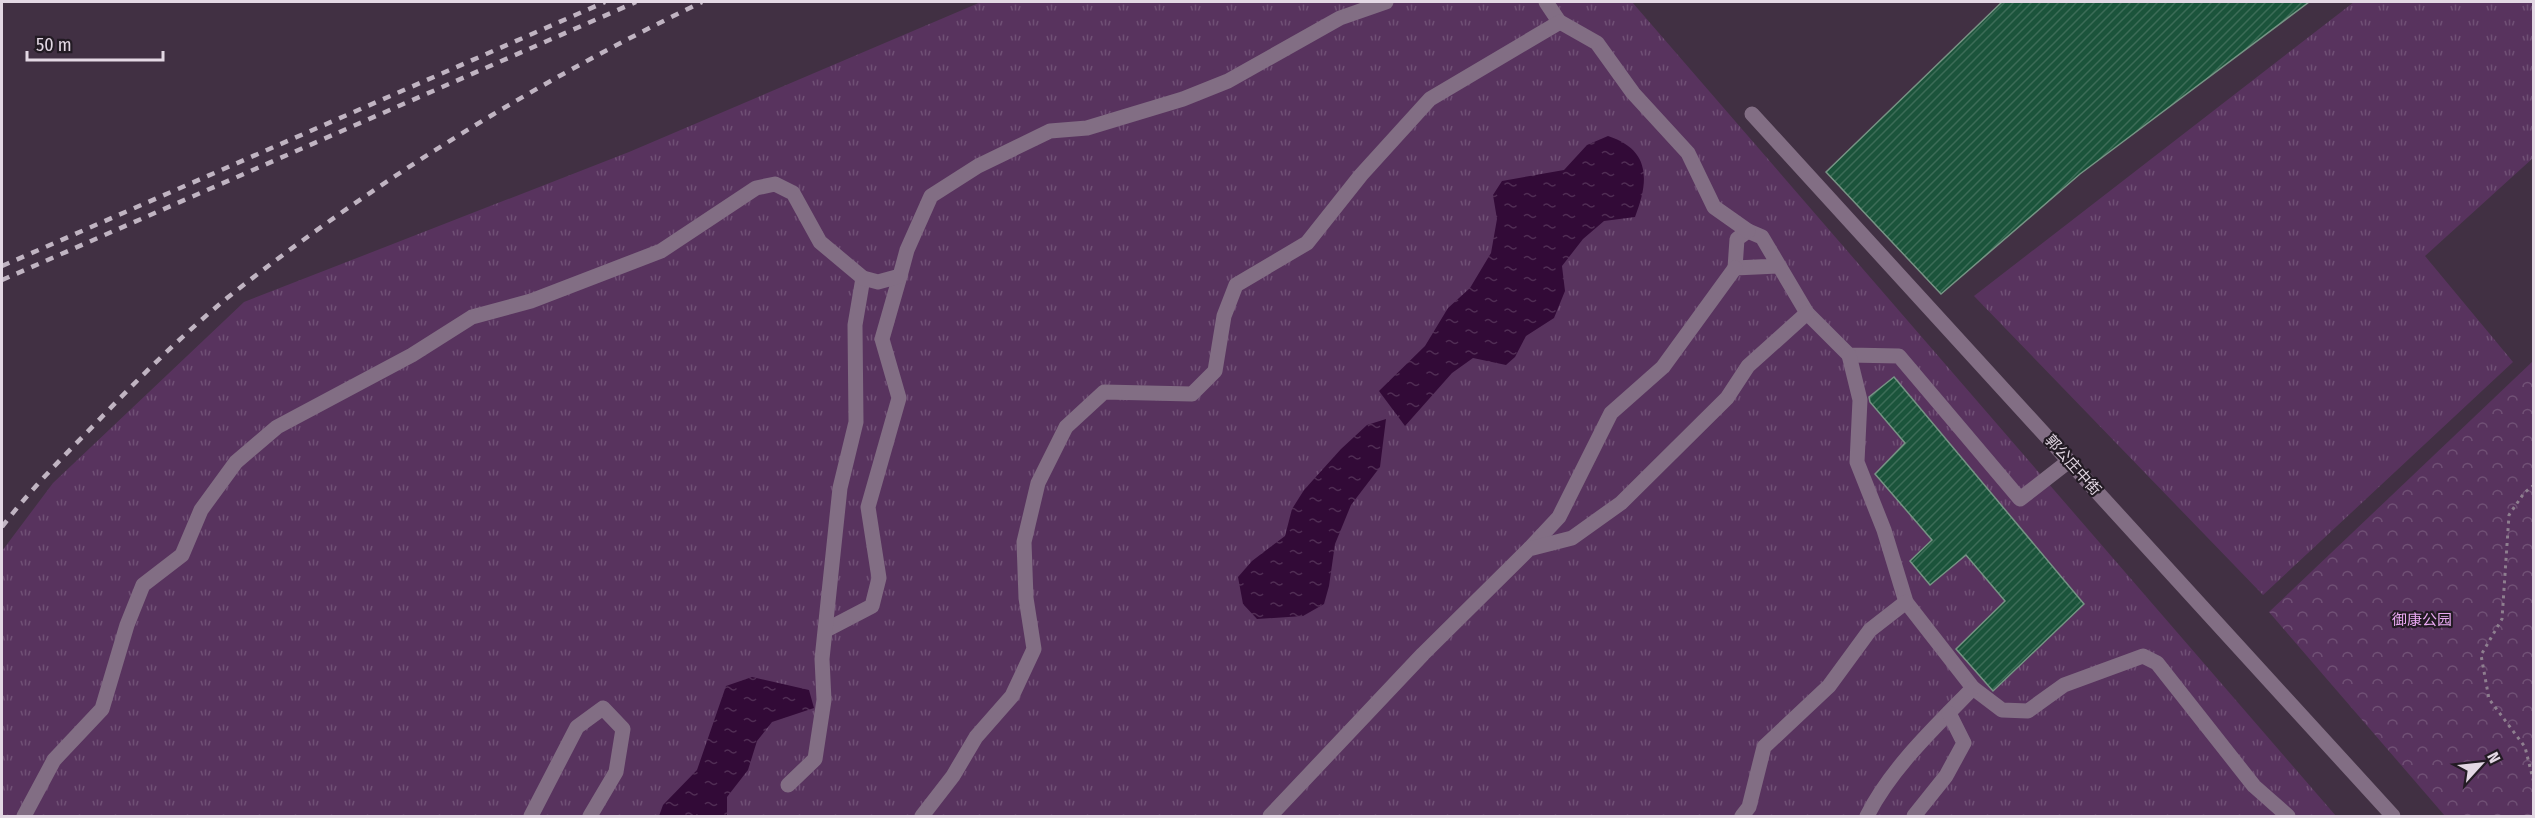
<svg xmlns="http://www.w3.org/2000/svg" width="2535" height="818" font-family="'Fira Sans Condensed','Noto Sans SC',sans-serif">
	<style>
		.grass { fill: url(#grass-tufts) }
		.park { fill: url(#park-crowns) }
		.water { fill: url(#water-ripples) }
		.building { fill: url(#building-hatch); stroke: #779485; stroke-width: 1.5 }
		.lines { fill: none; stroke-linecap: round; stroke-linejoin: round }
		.path { stroke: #8e7f8f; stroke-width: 3; stroke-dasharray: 3 4.5; stroke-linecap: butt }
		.minor { stroke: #826e84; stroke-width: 15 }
		.rail { stroke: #c0b4c2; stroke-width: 4.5; stroke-dasharray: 8 8; stroke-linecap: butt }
		.labels { text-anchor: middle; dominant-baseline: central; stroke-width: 4.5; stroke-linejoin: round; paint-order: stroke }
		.street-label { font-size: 15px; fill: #e3d8e4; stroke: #231b24 }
		.park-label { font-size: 15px; fill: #eaa9f2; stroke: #231b24 }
	</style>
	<defs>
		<pattern id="grass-tufts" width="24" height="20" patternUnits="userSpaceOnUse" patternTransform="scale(1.5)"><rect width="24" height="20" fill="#58335e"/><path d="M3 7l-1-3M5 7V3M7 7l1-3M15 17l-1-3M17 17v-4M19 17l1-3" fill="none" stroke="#705075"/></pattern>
		<pattern id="park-crowns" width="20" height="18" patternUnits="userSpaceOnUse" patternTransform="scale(1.5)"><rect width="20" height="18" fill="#58335e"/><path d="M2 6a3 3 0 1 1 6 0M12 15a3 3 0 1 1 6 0" fill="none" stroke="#705075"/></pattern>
		<pattern id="water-ripples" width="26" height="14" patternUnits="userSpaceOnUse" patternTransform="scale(1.5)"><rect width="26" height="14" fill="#320a37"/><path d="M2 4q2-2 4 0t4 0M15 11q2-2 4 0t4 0" fill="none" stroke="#502d54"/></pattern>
		<pattern id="building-hatch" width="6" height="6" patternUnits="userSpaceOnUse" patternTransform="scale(1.5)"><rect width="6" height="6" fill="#1b543b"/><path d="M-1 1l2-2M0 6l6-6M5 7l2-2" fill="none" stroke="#3c6c57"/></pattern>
	</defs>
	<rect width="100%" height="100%" fill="#413043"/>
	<g class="grass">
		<path d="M981,2H1632L2336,816H2V551L53,483L244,302L629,152Z"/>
		<path d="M2354,2H2533V158L2425,256L2513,362L2263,595L1974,296Z"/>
	</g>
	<path class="park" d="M2533,361V816H2445L2269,612Z"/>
	<g class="water">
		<path d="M1608,136C1651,150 1649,181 1635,217L1604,221L1583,239L1562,266L1565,291L1554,318L1526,336L1515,357L1506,365L1473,358L1452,373L1405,426L1379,391L1425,346L1448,308L1470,288L1491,253L1497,219L1493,195L1502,181L1564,170L1587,145Z"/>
		<path d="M1386,419L1380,467L1351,505L1335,544L1329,586L1324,604L1303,616L1257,619L1243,604L1238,577L1252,561L1285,536L1292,509L1304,490L1341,449L1367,425Z"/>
		<path d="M752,677L809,690L814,708L772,722L757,741L748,770L727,797V816H659L663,805L697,770L726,686Z"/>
	</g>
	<g class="building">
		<path d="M2002,2H2309L2080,174L1941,294L1826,172Z"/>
		<path d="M1894,377L2084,604L1993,691L1956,649L2005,601L1966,555L1930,585L1910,561L1932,540L1875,474L1905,443L1870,402L1869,397Z"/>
	</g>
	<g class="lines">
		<path class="path" d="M2534,485L2524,493L2509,515L2502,619L2481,655L2489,699L2525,747L2534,783"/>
		<g class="minor">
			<path d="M1546,2L1560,23"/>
			<path d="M1752,114L2393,816"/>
			<path d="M1778,266L1735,268L1737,239L1748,231L1762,237L1807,313L1849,355L1899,356L2020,499L2069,461"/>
			<path d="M1849,355L1860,400L1857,462L1884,530L1906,602L1973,688L2002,710L2028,711L2064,685L2143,656L2157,663L2254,786L2288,816"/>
			<path d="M1530,548L1559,517L1611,413L1663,367L1735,268"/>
			<path d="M826,630L872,606L879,578L868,507L899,398L882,339L900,276"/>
			<path d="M788,785L815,759L824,700L822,659L840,488L856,422L855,325L863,278"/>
			<path d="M24,816L54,760L102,709L127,625L143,585L182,555L201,510L236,462L277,427L412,355L472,317L531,301L661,251L756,188L775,184L793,193L820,242L863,278L878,282L900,276L907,250L931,196L978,166L1050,131L1087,128L1183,99L1228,81L1340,18L1386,2"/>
			<path d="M531,816L577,727L603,708L623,729L616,772L590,816"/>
			<path d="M922,816L953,776L976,737L1012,696L1034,649L1026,598L1024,542L1038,483L1066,427L1104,392L1192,394L1215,371L1224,316L1236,285L1307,243L1361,175L1430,99L1560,22L1597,43L1633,93L1688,153L1714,207L1748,231"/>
			<path d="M1270,816L1423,654L1529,549L1572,538L1621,503L1727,398L1748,366L1807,313"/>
			<path d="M1742,816L1749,807L1764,747L1829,686L1870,630L1906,602"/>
			<path d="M1867,816C1891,768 1936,726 1973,688"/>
			<path d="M1914,816L1946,776L1964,743L1949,713"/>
		</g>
		<g class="rail">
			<path d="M2,266L605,2"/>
			<path d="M2,280L636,2"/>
			<path d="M2,527C30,490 63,457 96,423C137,380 181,336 227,298C373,182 534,83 702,2"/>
		</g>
	</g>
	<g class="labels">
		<g class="street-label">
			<text transform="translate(2073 465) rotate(48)">郭公庄中街</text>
		</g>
		<g class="park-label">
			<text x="2422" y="620">御康公园</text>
		</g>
	</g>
	<rect width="2535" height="818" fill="none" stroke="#e3d8e4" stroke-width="6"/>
	<g transform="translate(2481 764) rotate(63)" stroke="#231b24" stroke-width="4.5" paint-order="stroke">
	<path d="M0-4.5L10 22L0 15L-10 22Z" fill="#e3d8e4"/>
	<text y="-9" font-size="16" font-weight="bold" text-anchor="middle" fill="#e3d8e4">N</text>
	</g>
	<path d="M27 51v9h136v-9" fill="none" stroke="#e3d8e4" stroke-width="3"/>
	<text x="36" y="51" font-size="18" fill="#e3d8e4" stroke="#231b24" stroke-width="4.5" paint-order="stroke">50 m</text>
</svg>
